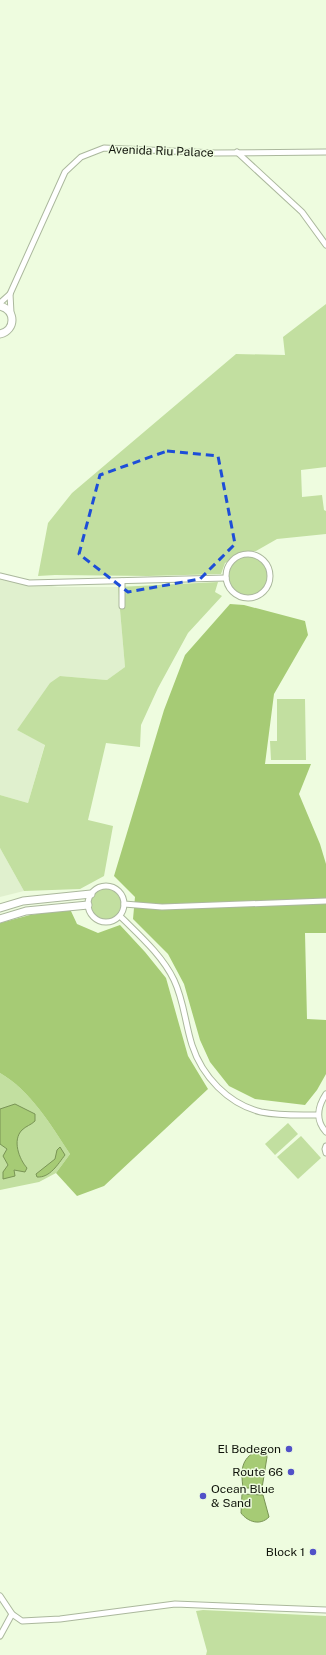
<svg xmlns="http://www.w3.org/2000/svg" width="326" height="1655" font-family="'Public Sans',sans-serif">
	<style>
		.built { fill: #e0f0ce }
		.green { fill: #c2dfa0 }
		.forest { fill: #a6cb75 }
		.water { fill: #a6cb75; stroke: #799455 }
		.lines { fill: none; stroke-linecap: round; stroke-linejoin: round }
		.street-casing { stroke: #abb89d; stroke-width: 7 }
		.secondary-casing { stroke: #abb89d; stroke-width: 9 }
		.street { stroke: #fff; stroke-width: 5 }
		.secondary { stroke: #fff; stroke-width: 7 }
		.marked { fill: none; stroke: #1d4ed8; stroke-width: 3; stroke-dasharray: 8 5; stroke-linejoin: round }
		.poi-dot { fill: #5151c8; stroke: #eefcdf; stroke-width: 1.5 }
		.labels { text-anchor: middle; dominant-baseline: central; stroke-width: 3; stroke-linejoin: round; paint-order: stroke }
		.street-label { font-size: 12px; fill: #10140b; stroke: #eefcdf }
		.poi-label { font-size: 12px; fill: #10140b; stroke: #eefcdf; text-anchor: end }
	</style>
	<rect width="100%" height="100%" fill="#eefcdf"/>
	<g class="built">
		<path d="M0,578L58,587H118L125,667L107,680L60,676L17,730L45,744L28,803L0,795Z"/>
		<path d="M0,848L24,891L0,897Z"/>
	</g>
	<g class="green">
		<path d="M326,304V467L301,470L302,497L322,495L324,510L326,511V534L277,539L256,551H245L225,563L221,574L148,576L55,575L38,576L48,523L72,493L236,354L285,355L283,337Z"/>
		<circle cx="248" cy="576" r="22"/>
		<path d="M218,582L215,592L222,596L188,633L158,688L141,725L140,747L106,743L88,820L113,826L104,876L80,889L24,891L0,848V795L28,803L45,745L17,730L50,683L60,676L107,680L125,667L118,587Z"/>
		<path d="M277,699H305L306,760H271L270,741H277Z"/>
		<circle cx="106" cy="904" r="18"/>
		<path d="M0,1073C30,1090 51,1125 70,1154L56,1173L39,1182L0,1190Z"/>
		<path d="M288,1123L298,1134L275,1155L265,1144Z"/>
		<path d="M301,1136L321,1158L298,1179L277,1157Z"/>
		<path d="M203,1610L326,1616V1655H206L207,1651L196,1611Z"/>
	</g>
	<g class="forest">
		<path d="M230,604L244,605L305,621L308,635L274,694L265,764H311L299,794L320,844L326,864V933H305L307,1019L326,1020V1074L317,1090L305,1105L255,1099L229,1086L210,1062L200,1040L184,984L168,954L133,919L135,897L114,876L164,710L185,655Z"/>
		<path d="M70,909L77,924L98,933L120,925L145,952L166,978L188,1056L208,1089L104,1186L77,1196L56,1173L70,1154C51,1125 30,1090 0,1073V923L30,915Z"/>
	</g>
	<g class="water">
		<path d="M15,1104L35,1114V1121C31,1125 26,1126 22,1130C12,1140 19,1159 27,1168L25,1172L14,1170L15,1176L3,1179V1172L8,1165L3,1156L7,1149L0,1144V1109Z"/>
		<path d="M60,1147L65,1155C58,1164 50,1178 37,1177L36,1174L55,1159L57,1150Z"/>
		<path d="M258,1450L266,1452L267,1457L262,1488H243C241,1471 240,1459 258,1450Z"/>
		<path d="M242,1494L263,1495L269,1517C260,1526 248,1522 241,1513Z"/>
	</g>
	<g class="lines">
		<g class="street-casing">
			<g id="street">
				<path d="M237,152L302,212L326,245"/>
				<path d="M0,303L10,294"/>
				<path d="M11,313L10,294L65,172L81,157L104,148L215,153L326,152"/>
				<circle cx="248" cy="576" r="22"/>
				<path d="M0,576L29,583L226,578"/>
				<path d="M122,606V581"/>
				<circle cx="106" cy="904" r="18"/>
				<path d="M124,904L162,907L326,901"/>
				<path d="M120,916C139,935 162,955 174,980C184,1001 185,1023 192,1045C202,1076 228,1104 261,1112C280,1116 299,1115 318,1115"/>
				<path d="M326,1094C318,1106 315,1120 326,1132"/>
				<path d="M326,1146L325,1149L326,1153"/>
				<path d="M0,1596L12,1614L22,1621L60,1619L175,1604L326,1610"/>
				<path d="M0,1636L12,1614"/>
			</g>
		</g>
		<g class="secondary-casing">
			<g id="secondary">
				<path d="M0,306C16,310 16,330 0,334"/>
				<path d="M0,908L23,901L91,894"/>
				<path d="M0,919L26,911L88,905"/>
			</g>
		</g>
		<use href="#street" class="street"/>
		<use href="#secondary" class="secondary"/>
	</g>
	<path class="marked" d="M167,451L218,456L235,544L200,579L128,592L79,554L100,475Z"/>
	<g class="poi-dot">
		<circle cx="289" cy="1449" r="4"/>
		<circle cx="291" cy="1472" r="4"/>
		<circle cx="203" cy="1496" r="4"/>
		<circle cx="313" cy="1552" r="4"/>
	</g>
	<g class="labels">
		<g class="street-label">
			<text transform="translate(161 151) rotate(2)">Avenida Riu Palace</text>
		</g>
		<g class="poi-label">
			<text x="281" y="1449">El Bodegon</text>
			<text x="283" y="1472">Route 66</text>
			<text x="211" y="1489" text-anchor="start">Ocean Blue<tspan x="211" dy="14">&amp; Sand</tspan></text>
			<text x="305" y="1552">Block 1</text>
		</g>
	</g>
</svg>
